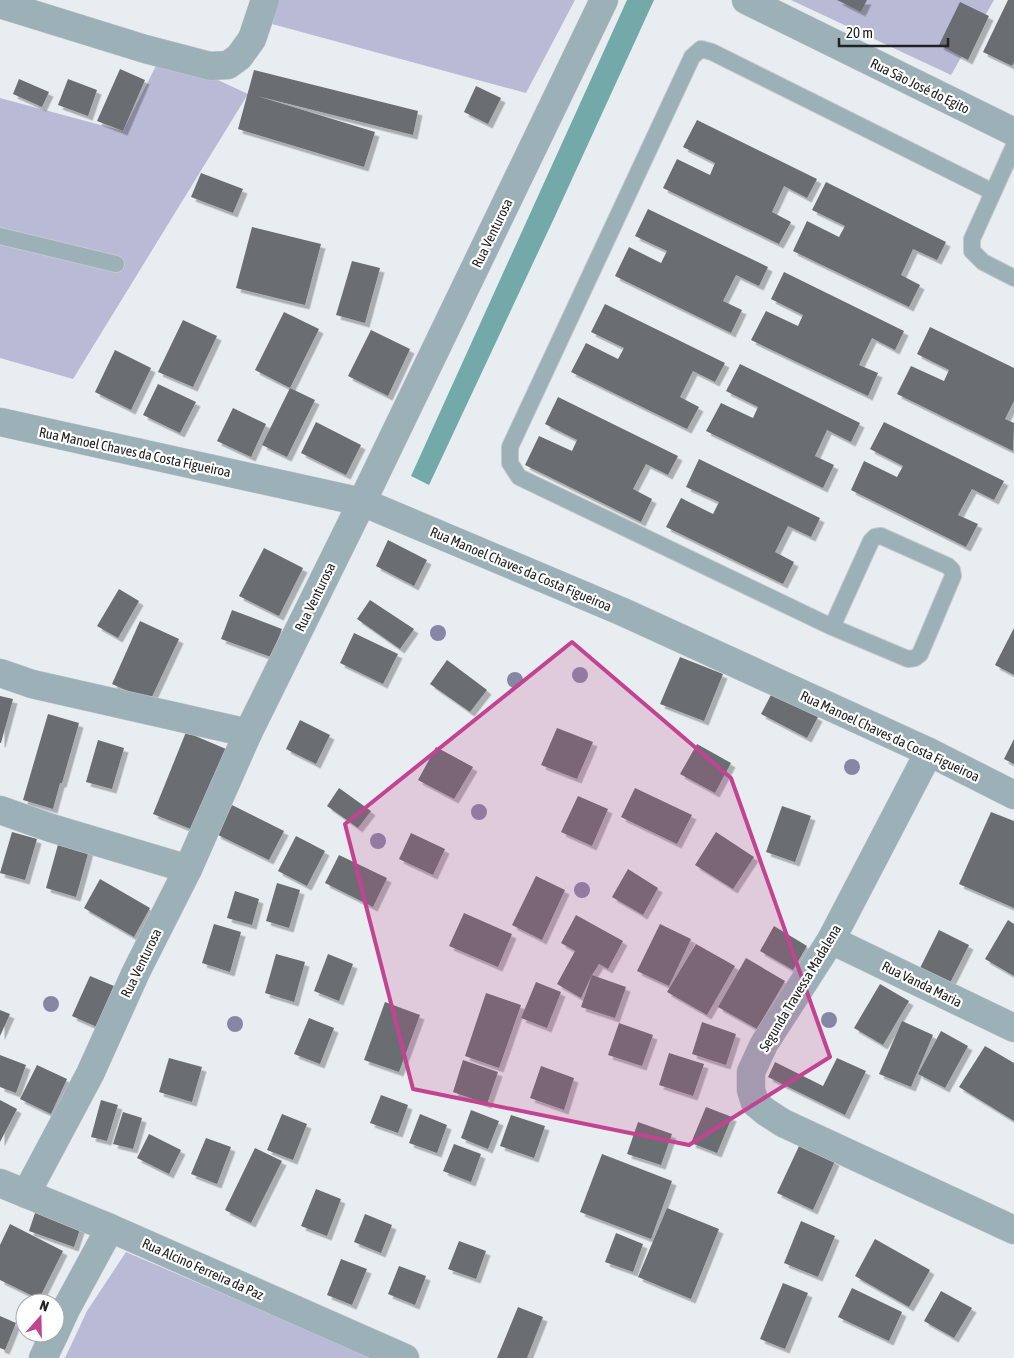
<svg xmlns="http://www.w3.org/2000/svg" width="1014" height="1358" font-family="'Asap Condensed',sans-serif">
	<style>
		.green { fill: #b9bbd6 }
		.water { fill: #73a9a9 }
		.building { fill: #6b6e72; filter: url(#shadow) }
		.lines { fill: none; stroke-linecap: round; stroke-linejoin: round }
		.service-casing { stroke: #c4c8cc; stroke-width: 18 }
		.minor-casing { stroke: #c4c8cc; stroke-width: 29 }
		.service { stroke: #9bb0b7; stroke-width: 16 }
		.minor { stroke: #9bb0b7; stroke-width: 28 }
		.tree { fill: #8687a5 }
		.marked { fill: #c24491; fill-opacity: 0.2; stroke: #c24491; stroke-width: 4; stroke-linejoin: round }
		.labels { text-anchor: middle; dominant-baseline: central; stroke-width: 4.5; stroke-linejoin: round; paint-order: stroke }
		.street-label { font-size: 14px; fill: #202223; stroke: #fff }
	</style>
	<defs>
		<filter id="shadow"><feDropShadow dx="4.5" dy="4.5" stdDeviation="0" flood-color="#0004"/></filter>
	</defs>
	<rect width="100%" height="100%" fill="#e8edf1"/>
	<g class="green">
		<path d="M279,0H575L526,93L272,24Z"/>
		<path d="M791,0H994L951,75Z"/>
		<path d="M162,54L248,94L73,379L0,358V98L123,131Z"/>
		<path d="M126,1252L373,1358H65L87,1311Z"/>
	</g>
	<path class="water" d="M627,0H654L556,214L429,485L411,476Z"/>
	<g class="building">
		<path d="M837,0H867L861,12Z"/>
		<path d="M1008,0H1014V62L1012,66L983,52Z"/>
		<path d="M960,2L989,16L968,60L939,45Z"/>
		<path d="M120,69L145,80L123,131L97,121Z"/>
		<path d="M254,70L418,111L413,135L257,96L375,132L364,167L238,129Z"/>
		<path d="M19,79L49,92L42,107L13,94Z"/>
		<path d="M68,79L97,90L88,116L58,105Z"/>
		<path d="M476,86L501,98L488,124L464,112Z"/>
		<path d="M697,120L817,179L807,198L784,186L772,212L791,222L779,244L663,188L677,159L710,175L715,163L683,147Z"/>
		<path d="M201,173L243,189L233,213L191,197Z"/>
		<path d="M826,182L946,242L937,260L913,249L901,275L920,285L909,307L793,251L807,221L839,237L845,226L812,210Z"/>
		<path d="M648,209L768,267L759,286L736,275L723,301L742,310L731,333L615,276L629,247L661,263L667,251L635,236Z"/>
		<path d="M252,227L321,244L305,305L236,288Z"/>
		<path d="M352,261L380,268L365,323L336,315Z"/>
		<path d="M784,272L904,331L895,350L872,338L859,365L878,373L868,396L751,340L766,311L798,326L803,315L771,299Z"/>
		<path d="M605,304L725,363L715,382L693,371L680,397L699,407L687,429L571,372L586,343L618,359L624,348L591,332Z"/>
		<path d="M284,312L319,329L290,388L255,370Z"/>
		<path d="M183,320L217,336L193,387L158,372Z"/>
		<path d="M930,327L1014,368V401L1005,419L1014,423L1013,451L897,394L911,366L944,381L949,370L917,354Z"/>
		<path d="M371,330L410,349L388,396L348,376Z"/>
		<path d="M115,350L151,368L131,410L95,392Z"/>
		<path d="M740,364L860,423L851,442L827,430L815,456L834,465L823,488L706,431L721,403L753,418L758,407L726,391Z"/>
		<path d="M158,384L196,402L180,433L143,415Z"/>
		<path d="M290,388L315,400L287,457L262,445Z"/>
		<path d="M558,397L678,456L668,475L646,464L633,489L652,499L641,522L525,465L539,436L572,451L577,440L545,424Z"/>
		<path d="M233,408L266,424L251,457L217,441Z"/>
		<path d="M316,422L361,445L346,475L301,453Z"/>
		<path d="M884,422L1004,481L994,500L972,489L958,515L978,524L966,547L851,490L864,461L897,477L903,466L870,449Z"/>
		<path d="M699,459L820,518L811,537L788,526L775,552L794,562L783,584L666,527L681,498L713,514L719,502L686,487Z"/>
		<path d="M388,540L427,560L414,586L376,566Z"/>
		<path d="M264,548L303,568L279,616L239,596Z"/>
		<path d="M119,589L139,601L118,638L97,626Z"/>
		<path d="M370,600L414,629L400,649L357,619Z"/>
		<path d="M232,610L282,629L271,657L221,639Z"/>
		<path d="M140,621L179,639L150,701L112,684Z"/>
		<path d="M1014,628V675L995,665Z"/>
		<path d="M354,633L398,654L383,684L340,663Z"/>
		<path d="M680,657L723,674L704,721L660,704Z"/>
		<path d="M447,660L487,690L470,712L430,684Z"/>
		<path d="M772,693L818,717L807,738L761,714Z"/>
		<path d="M0,696L13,699L1,743H0Z"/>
		<path d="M48,714L79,723L62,783H60L53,809L23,800Z"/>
		<path d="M300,720L330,735L316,764L286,749Z"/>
		<path d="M557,728L593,742L577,779L541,765Z"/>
		<path d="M186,732L226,749L193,830L153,814Z"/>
		<path d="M1014,739V764L1004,759Z"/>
		<path d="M98,740L124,748L112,789L86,782Z"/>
		<path d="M697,744L731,763L715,793L680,774Z"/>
		<path d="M436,747L473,767L454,799L418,780Z"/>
		<path d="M339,788L371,811L358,828L327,806Z"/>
		<path d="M635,788L692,815L677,844L621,817Z"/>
		<path d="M578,796L608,809L592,846L561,832Z"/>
		<path d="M232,805L284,831L269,860L216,834Z"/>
		<path d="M782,806L811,816L795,862L766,852Z"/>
		<path d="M991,812L1014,821V908L959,884Z"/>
		<path d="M12,832L37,839L25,880L0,873Z"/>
		<path d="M716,832L754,857L733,889L695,865Z"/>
		<path d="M411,833L445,849L433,875L399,859Z"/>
		<path d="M296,836L325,851L307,886L278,871Z"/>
		<path d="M59,841L89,850L76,897L46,888Z"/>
		<path d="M339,855L387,878L373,907L325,883Z"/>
		<path d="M628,869L658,888L643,915L612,897Z"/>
		<path d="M536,876L565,890L542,940L512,925Z"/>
		<path d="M100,879L150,908L134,937L84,908Z"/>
		<path d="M277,883L300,890L289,928L266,921Z"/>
		<path d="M235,891L259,899L252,925L227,918Z"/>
		<path d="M464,913L512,934L498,967L449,946Z"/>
		<path d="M576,915L623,941L608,969L599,964L592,975L581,998L557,984L575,951L561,943Z"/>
		<path d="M1008,920L1014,924V976L985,959Z"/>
		<path d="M214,924L241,932L230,972L202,963Z"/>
		<path d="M660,924L691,939L669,986L637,971Z"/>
		<path d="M774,926L807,946L793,970L760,951Z"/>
		<path d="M939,930L969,945L950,983L920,968Z"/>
		<path d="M696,944L735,966L707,1015L667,992Z"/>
		<path d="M276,954L305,962L294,1002L265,993Z"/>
		<path d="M328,954L353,964L339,1001L314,991Z"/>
		<path d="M746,958L785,981L757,1029L718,1007Z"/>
		<path d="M592,975L626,987L615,1018L581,1007Z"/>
		<path d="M90,976L114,986L97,1027L72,1016Z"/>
		<path d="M536,982L561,992L547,1028L521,1018Z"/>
		<path d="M880,984L909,1001L883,1045L854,1028Z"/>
		<path d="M486,993L521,1005L499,1068L465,1056Z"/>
		<path d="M385,1002L420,1015L399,1072L364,1060Z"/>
		<path d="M0,1010L10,1014L0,1036Z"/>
		<path d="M309,1018L334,1028L320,1064L294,1054Z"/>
		<path d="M902,1021L933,1035L911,1087L879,1074Z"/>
		<path d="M702,1022L736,1034L726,1065L692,1054Z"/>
		<path d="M619,1023L653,1035L642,1066L608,1055Z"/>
		<path d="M941,1031L968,1046L945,1088L918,1074Z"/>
		<path d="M985,1046L1014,1063V1121L959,1087Z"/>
		<path d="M669,1053L704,1064L693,1096L659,1085Z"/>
		<path d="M0,1055L26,1065L16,1093L0,1087Z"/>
		<path d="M169,1058L202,1067L192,1102L159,1092Z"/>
		<path d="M837,1058L866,1071L845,1115L768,1077L775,1062L823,1086Z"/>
		<path d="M463,1060L498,1072L487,1104L453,1092Z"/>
		<path d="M37,1065L67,1079L51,1114L20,1099Z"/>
		<path d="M541,1066L574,1078L564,1110L530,1098Z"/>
		<path d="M381,1095L408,1105L398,1133L370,1123Z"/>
		<path d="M0,1100L17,1109L0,1142Z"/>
		<path d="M101,1100L118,1105L107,1141L91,1137Z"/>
		<path d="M706,1107L732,1117L717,1153L691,1143Z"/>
		<path d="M471,1110L499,1121L488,1149L461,1138Z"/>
		<path d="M123,1112L142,1118L133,1149L113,1144Z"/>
		<path d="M282,1114L307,1124L293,1160L267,1150Z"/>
		<path d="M420,1114L447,1125L437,1153L409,1143Z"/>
		<path d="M511,1115L545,1126L534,1158L500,1146Z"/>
		<path d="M638,1122L672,1134L661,1165L627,1154Z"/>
		<path d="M149,1134L181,1150L169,1174L137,1158Z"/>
		<path d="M206,1138L231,1147L217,1184L191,1174Z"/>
		<path d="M454,1144L481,1154L471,1182L443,1171Z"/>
		<path d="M800,1144L835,1161L813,1210L777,1193Z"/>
		<path d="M255,1148L282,1161L251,1223L225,1210Z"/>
		<path d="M602,1154L672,1181L651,1239L580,1212Z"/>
		<path d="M316,1189L341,1199L327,1236L301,1226Z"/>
		<path d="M37,1207L82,1223L74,1247L29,1231Z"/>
		<path d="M667,1208L719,1229L691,1299L638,1277Z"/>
		<path d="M365,1214L392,1225L381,1253L354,1242Z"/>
		<path d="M801,1221L835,1236L818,1277L784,1263Z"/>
		<path d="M10,1224L63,1251L39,1299L0,1280V1245Z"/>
		<path d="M616,1233L643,1244L633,1272L605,1262Z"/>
		<path d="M875,1239L930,1270L909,1307L855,1276Z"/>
		<path d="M459,1241L486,1251L476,1279L448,1269Z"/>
		<path d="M341,1259L367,1269L352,1305L327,1295Z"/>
		<path d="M399,1266L426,1276L415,1305L388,1294Z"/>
		<path d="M783,1283L808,1293L785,1349L760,1339Z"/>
		<path d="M852,1288L902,1312L889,1341L838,1317Z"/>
		<path d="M941,1291L972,1308L954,1338L924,1321Z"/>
		<path d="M518,1307L543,1317L527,1358H497Z"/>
		<path d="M0,1316L16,1323L5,1350L0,1348Z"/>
	</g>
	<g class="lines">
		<g class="service-casing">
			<g id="service">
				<path d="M1014,146L972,239V251L983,262L1014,278"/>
				<path d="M0,236L116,264"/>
				<path d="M832,627L871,541L875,537L881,536L948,566L952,570L953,576L920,654L915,658L908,659L832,627L519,477L510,463V447L692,57L701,49L712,52L993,192"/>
			</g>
		</g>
		<g class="minor-casing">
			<g id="minor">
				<path d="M746,0L1014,132"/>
				<path d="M0,4L145,49L210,66L228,65L239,57L252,39L265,0"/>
				<path d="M0,422L362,502L623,612L929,752L1014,795"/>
				<path d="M0,673L32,684L248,733"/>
				<path d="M929,752L831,940L764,1044L751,1072V1090L755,1103L766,1112L783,1123L1014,1230"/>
				<path d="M0,810L51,828L188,869"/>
				<path d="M831,940L1014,1028"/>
				<path d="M0,1183L110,1228L405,1358"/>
				<path d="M26,1194L90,1074L136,972L188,869L248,733L362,502L604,0"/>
				<path d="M55,1333L66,1309L110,1228"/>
				<path d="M43,1358L55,1333"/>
			</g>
		</g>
		<use href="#service" class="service"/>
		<use href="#minor" class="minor"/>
	</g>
	<g class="tree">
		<circle cx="438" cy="633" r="8"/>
		<circle cx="580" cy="675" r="8"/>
		<circle cx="515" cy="680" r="8"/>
		<circle cx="852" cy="767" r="8"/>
		<circle cx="479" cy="812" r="8"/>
		<circle cx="378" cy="841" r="8"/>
		<circle cx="582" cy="890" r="8"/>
		<circle cx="51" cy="1004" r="8"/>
		<circle cx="829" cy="1020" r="8"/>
		<circle cx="235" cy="1024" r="8"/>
	</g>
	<path class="marked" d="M572,642L731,778L830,1057L689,1145L413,1089L345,824Z"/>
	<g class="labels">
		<g class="street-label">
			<text transform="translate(920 86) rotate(26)">Rua São José do Egito</text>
			<text transform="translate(492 233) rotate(-64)">Rua Venturosa</text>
			<text transform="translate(135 452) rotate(12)">Rua Manoel Chaves da Costa Figueiroa</text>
			<text transform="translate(521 569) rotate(23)">Rua Manoel Chaves da Costa Figueiroa</text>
			<text transform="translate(315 597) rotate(-64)">Rua Venturosa</text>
			<text transform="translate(890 736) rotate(25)">Rua Manoel Chaves da Costa Figueiroa</text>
			<text transform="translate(141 963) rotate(-64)">Rua Venturosa</text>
			<text transform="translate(922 984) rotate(26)">Rua Vanda Maria</text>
			<text transform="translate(800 988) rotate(-59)">Segunda Travessa Madalena</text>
			<text transform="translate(203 1269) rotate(24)">Rua Alcino Ferreira da Paz</text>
		</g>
	</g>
	<g transform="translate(40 1318) rotate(20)"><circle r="24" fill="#ffffff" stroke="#a6a7a7"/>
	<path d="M0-4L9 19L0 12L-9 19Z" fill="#c24491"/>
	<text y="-8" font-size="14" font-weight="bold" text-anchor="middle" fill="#202223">N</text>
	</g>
	<path d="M839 38v8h109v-8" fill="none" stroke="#202223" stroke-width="2.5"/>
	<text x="846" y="38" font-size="15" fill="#202223" stroke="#ffffff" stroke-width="4" paint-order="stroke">20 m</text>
</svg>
